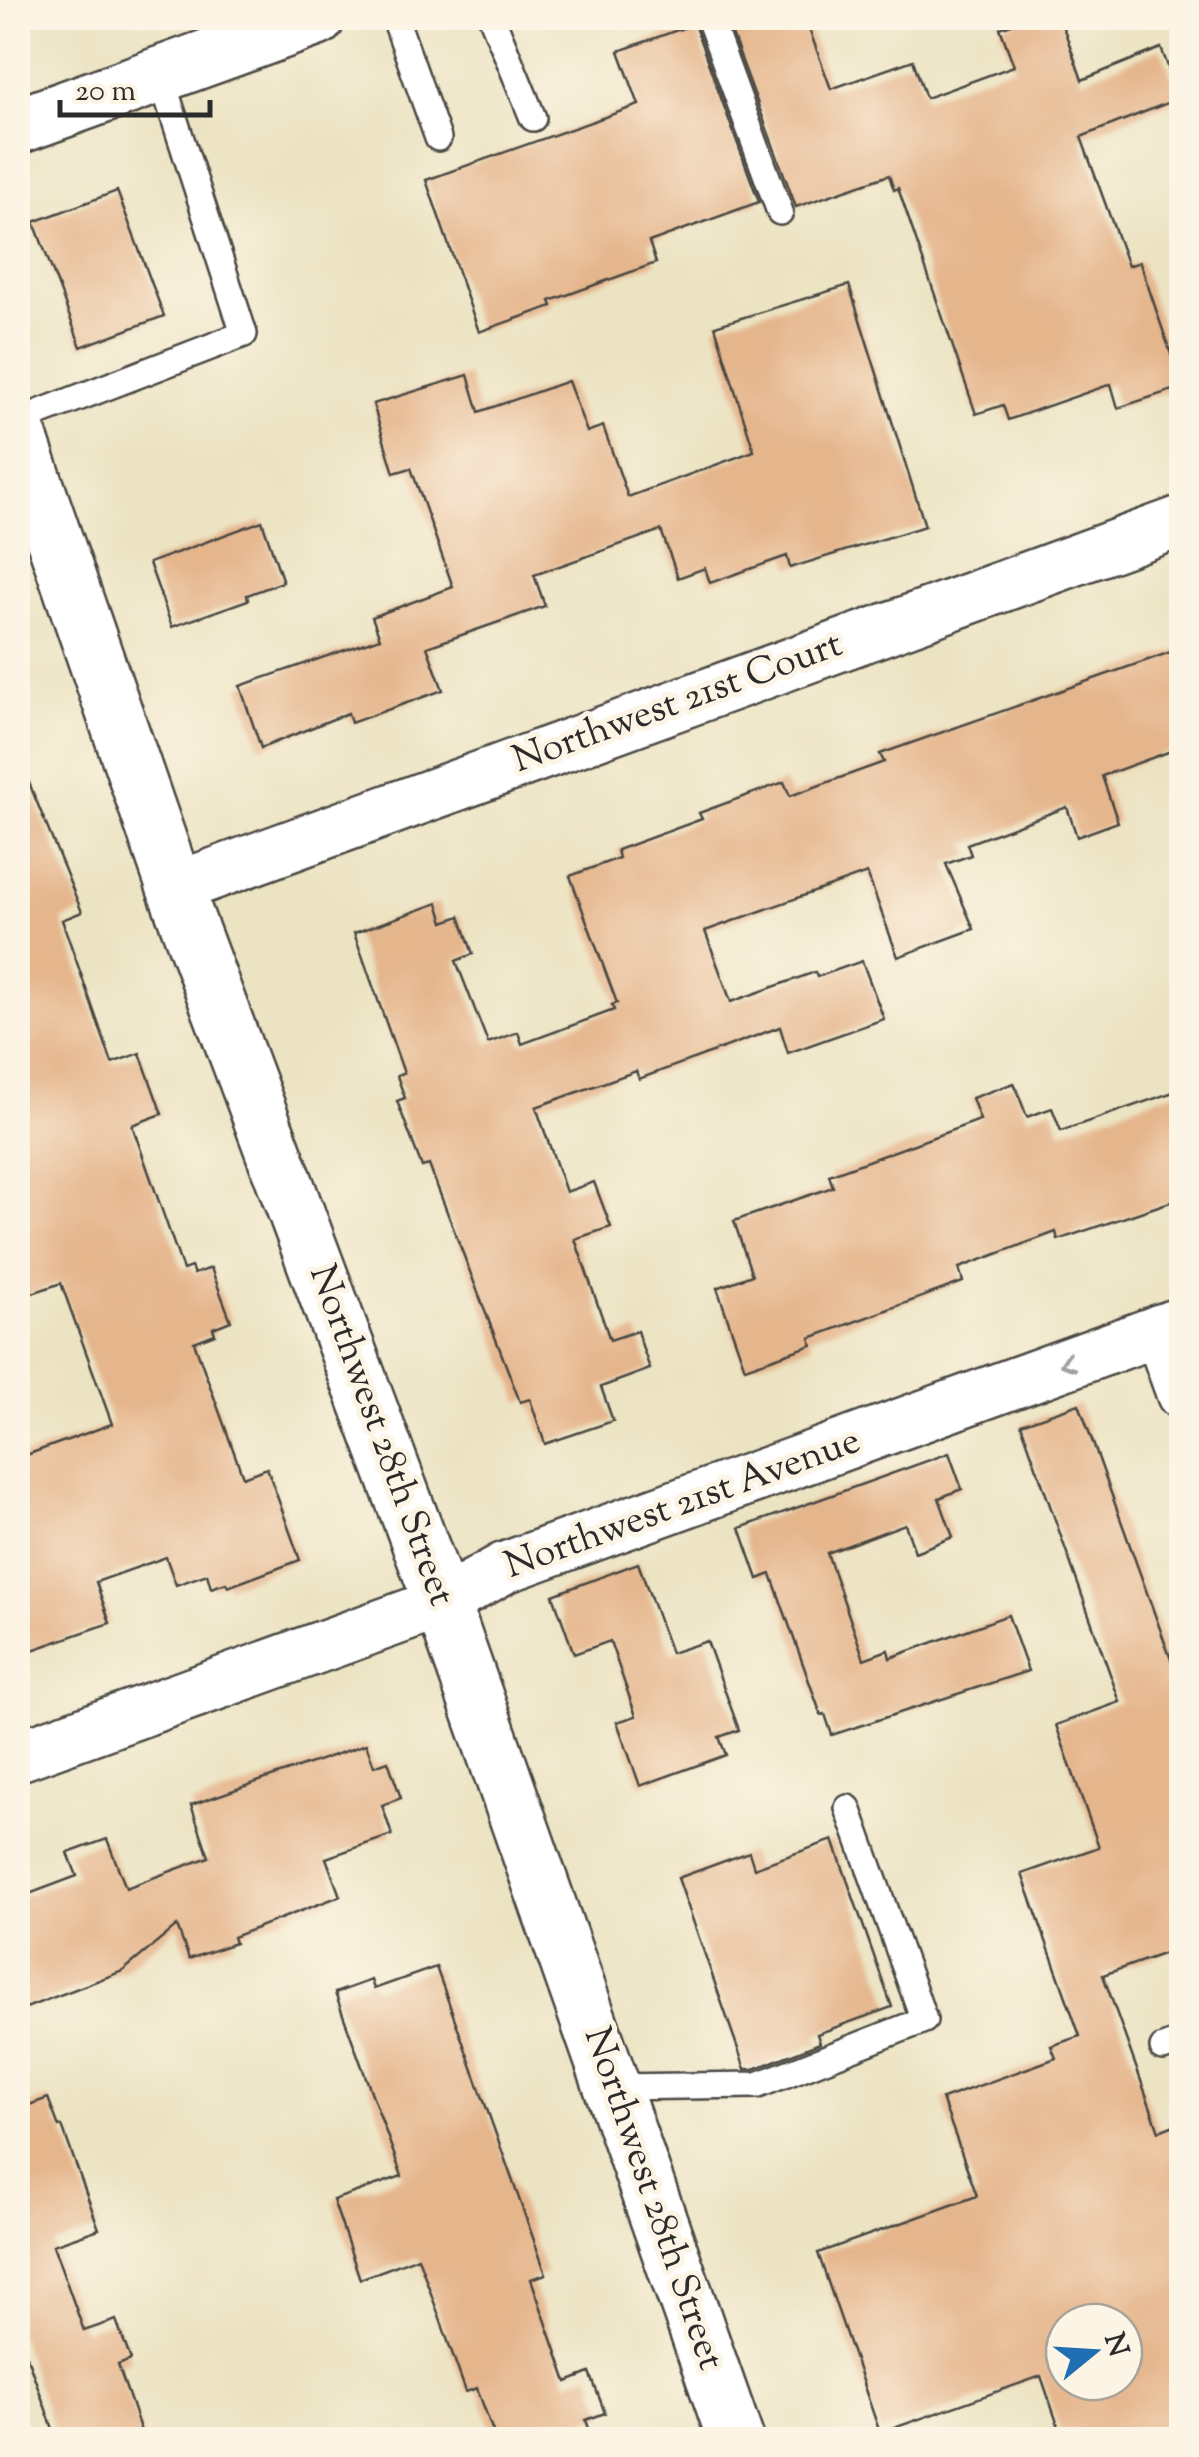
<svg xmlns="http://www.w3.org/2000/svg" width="1199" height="2457" font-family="'Sorts Mill Goudy',serif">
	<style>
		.building { fill: #e5b58c; fill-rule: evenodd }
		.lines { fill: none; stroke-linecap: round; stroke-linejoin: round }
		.lane-casing { stroke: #484742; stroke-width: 30 }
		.street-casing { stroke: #484742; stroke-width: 55 }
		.secondary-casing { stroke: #484742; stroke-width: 60 }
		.lane { stroke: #fff; stroke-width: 25 }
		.street { stroke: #fff; stroke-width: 50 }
		.secondary { stroke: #fff; stroke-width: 55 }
		.oneway { stroke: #a0a0a0 }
		.labels { text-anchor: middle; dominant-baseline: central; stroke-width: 10; stroke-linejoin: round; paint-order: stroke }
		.street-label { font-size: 38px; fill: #2b2b2b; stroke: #fcf5e5 }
	</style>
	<rect width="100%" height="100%" fill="#fcf5e5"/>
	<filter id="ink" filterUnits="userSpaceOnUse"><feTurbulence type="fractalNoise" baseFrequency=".01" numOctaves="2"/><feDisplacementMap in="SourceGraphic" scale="20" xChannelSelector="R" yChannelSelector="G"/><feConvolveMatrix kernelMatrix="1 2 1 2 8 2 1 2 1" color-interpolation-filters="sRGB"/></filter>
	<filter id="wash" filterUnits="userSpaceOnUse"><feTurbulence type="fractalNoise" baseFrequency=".0048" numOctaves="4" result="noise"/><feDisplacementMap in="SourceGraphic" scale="40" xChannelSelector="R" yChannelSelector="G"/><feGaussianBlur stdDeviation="2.25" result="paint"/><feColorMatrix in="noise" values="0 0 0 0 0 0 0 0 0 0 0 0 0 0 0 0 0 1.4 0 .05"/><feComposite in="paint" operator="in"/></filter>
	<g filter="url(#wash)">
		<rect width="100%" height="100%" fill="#ece3c2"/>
		<g id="blocks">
			<g class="building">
				<path d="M726,18H805L831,89L913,60L926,98L1014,66L1000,28L1028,18H1060L1082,80L1161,48L1180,98L1081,137L1128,266L1140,262L1182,387L1118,408L1111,384L1008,420L1003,405L976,414L898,188L894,190L889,175L796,207Z"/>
				<path d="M694,24L759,202L649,242L656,263L550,301L552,306L479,332L426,180L639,105L619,51Z"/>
				<path d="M117,191L164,316L81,347L34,222Z"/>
				<path d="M849,285L925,526L790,568L787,556L710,583L705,568L678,578L661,530L534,575L545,606L427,647L443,690L351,723L348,713L261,748L240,686L380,638L372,617L453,587L411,468L394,473L373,404L468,375L479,412L568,381L587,432L603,426L628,497L754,451L715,326Z"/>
				<path d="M262,521L283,582L247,595L248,600L172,627L149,563Z"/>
				<path d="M1182,648V747L1102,776L1118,822L1077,837L1067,807L967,844L971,855L946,864L974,929L898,957L867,873L705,931L731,1002L815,972L817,977L862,961L884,1019L788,1053L780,1027L639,1079L636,1071L536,1107L566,1192L594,1182L611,1227L575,1239L610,1340L637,1331L650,1369L601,1387L613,1421L545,1444L530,1399L520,1402L429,1165L422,1167L397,1101L405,1098L397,1076L404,1073L354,933L438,903L444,922L460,916L473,954L456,961L488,1043L518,1032L522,1044L614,1010L612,1005L617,1003L570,876L619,858L617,850L702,819L699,813L784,782L790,796L884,762L880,754Z"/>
				<path d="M18,756L82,912L62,920L112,1063L140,1053L162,1114L132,1125L183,1270L191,1267L194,1274L211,1268L231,1321L213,1328L215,1334L194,1342L243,1477L267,1468L300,1560L228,1587L226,1583L211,1588L207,1574L176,1585L166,1557L96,1582L110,1623L18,1655V1458L112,1424L61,1283L18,1298Z"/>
				<path d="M1014,1083L1027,1117L1052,1108L1061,1131L1182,1089V1198L1058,1240L1056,1232L959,1268L963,1282L810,1338L812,1345L745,1368L717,1288L752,1275L734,1221L833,1187L829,1175L980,1120L972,1098Z"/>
				<path d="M1079,1404L1182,1690V1947L1103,1975L1159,2131L1182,2122V2440H1063L1041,2376L880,2433L818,2253L977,2196L942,2099L1056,2058L1051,2046L1080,2036L1022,1874L1099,1847L1056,1725L1120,1702L1021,1424ZM1064,2322H1124V2382H1064Z"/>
				<path d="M949,1453L962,1489L939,1498L953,1537L915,1552L905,1524L827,1553L864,1659L888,1650L890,1658L1008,1615L1028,1671L832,1735L825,1714L821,1715L771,1574L758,1579L740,1528Z"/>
				<path d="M638,1563L671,1653L707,1641L739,1730L719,1737L726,1755L640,1786L617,1722L636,1716L610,1641L574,1654L553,1595Z"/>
				<path d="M366,1744L374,1766L388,1761L401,1798L382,1805L392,1835L326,1858L340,1896L233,1937L235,1943L189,1959L177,1926L123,1971L18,2011V1898L77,1876L68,1853L107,1839L126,1888L209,1857L191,1805Z"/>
				<path d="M833,1840L892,2007L817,2034L820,2043L754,2069H745L678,1878L749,1852L754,1868Z"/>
				<path d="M436,1967L546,2274L531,2279L567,2382L590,2373L605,2413L586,2420L593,2440H496L477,2388L466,2392L418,2257L360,2279L333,2200L402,2176L335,1993L371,1980L374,1989Z"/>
				<path d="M48,2098L59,2127L62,2126L99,2229L53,2245L84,2331L116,2320L131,2360L118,2365L144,2440H57L18,2332V2109Z"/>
			</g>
		</g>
	</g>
	<g filter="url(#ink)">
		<use href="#blocks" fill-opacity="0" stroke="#484742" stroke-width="2.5"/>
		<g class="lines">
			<g class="lane-casing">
				<g id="lane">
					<path d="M395,18L438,138"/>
					<path d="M492,18L533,118"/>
					<path d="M709,18L780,212"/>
					<path d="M18,421L244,334L160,74"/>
					<path d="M1163,2048L1182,2041"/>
					<path d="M613,2087L758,2085L924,2020L848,1808"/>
				</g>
			</g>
			<g class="street-casing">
				<g id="street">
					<path d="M175,888L1182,521"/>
					<path d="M1159,1330L1182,1394"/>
					<path d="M18,1756L442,1603L504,1568L1182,1322"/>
				</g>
			</g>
			<g class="secondary-casing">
				<g id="secondary">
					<path d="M18,126L317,18"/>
					<path d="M18,434L175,888L442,1603L736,2440"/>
				</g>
			</g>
			<use href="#lane" class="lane"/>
			<use href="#street" class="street"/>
			<use href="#secondary" class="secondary"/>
		</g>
		<defs><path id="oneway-chevron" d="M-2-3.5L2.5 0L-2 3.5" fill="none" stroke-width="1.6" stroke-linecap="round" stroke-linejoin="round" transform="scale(2.5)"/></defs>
		<use class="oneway" href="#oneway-chevron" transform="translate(1067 1363) rotate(160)"/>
	</g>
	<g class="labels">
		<g class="street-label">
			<text transform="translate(678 704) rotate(-20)">Northwest 21st Court</text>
			<text transform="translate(380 1436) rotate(70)">Northwest 28th Street</text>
			<text transform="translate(683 1505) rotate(-20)">Northwest 21st Avenue</text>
			<text transform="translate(652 2199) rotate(71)">Northwest 28th Street</text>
		</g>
	</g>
	<rect width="1199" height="2457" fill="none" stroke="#fcf5e5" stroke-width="60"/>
	<g transform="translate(1094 2352) rotate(72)"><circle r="48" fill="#fcf5e5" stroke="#a8a49b" stroke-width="2.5"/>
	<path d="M0-8L18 38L0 25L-18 38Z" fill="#1f6fb2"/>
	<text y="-15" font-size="28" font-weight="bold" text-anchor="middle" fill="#2b2b2b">N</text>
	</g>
	<path d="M60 100v15h150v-15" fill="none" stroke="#2b2b2b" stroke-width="5"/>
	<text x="75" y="100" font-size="30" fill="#2b2b2b" stroke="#fcf5e5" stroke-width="8" paint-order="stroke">20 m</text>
</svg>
